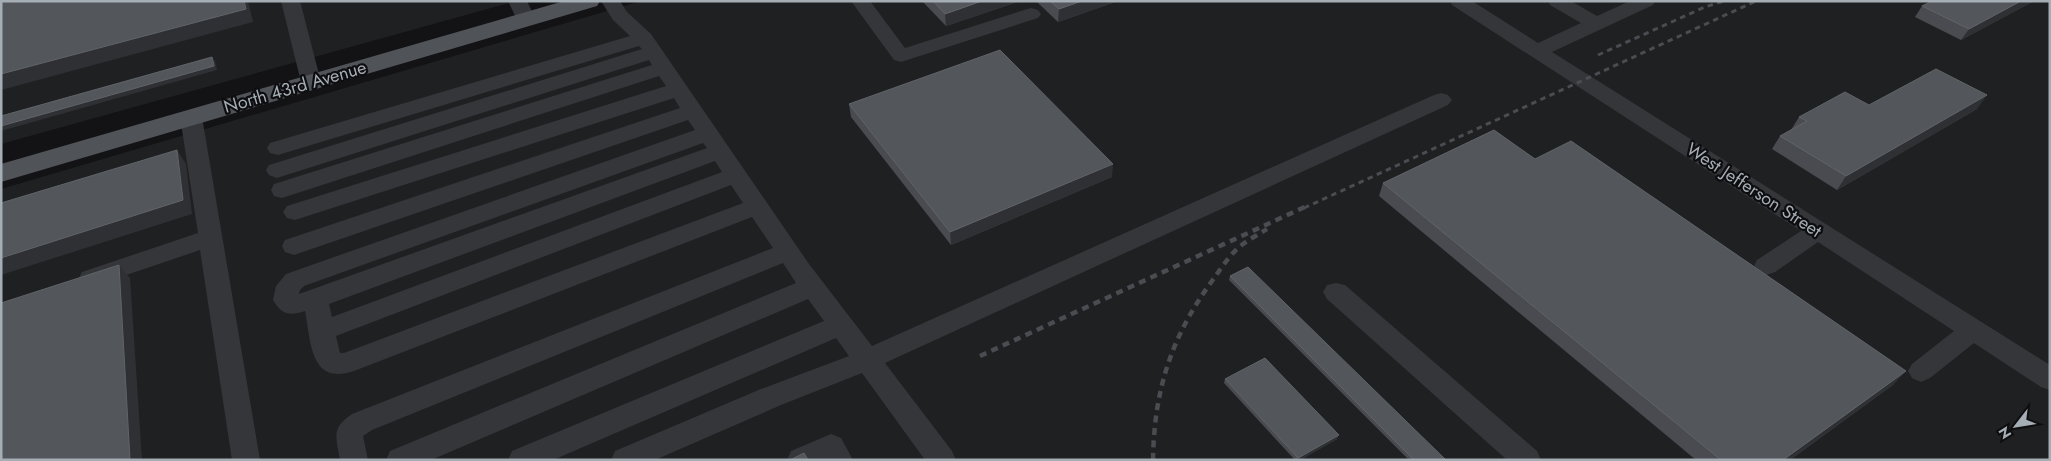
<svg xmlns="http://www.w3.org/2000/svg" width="2051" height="461" font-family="Jost,sans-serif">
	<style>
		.built { fill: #1f2022 }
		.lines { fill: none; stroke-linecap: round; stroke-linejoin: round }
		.minor { fill: #34363a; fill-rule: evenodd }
		.major { fill: #505459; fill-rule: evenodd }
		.rail-far1 { stroke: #494c51; stroke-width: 3; stroke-dasharray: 5.5 4.5; stroke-linecap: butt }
		.rail { stroke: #494c51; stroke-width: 4.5; stroke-dasharray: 7 5.5; stroke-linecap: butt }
		.wall { fill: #494b50 }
		.shaded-wall { fill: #2f3034 }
		.building { fill: #53565b; stroke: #606469 }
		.labels { text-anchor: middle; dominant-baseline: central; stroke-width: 4.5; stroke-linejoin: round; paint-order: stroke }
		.street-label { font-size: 18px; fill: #a5adb5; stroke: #0e0e10 }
	</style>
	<rect width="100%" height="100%" fill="#131315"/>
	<g class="built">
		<path d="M1,1H516L1,144Z"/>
		<path d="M641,1H2050V460H1V189Z"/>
	</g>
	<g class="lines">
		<g class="minor">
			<path d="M281,1H300L321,82L318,86L311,88L304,86L301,82Z"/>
			<path d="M508,1H527L536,20L533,24L526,26L519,24Z"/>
			<path d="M601,1H620L627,12L651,34L809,264L872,346L1434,95L1441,93L1448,95L1452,100L1448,105L885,363L952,451L956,460H925L862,373L781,405L655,460H611L615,451L761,389L849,356L836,338L553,460H508L512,451L824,321L808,299L431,460H386L390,451L796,283L783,263L372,430L363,436L368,460H340C336,437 331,428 352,414L773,248L752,217L354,371C310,386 311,342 305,311C289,316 282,315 273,300L276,286L286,274L695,130L688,120L294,255L285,252L282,246L285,240L680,108L674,98L295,220L287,218L283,212L287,206L666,86L659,76L282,198L274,196L271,190L274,184L652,65L649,60L277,178L269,175L266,170L269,165L642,49L639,46L278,155L270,153L267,148L270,143L630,36L613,20ZM703,143L707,148L299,294L300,290L304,286ZM715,161L722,172L332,317L329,304ZM731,185L743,203L344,353H340L336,336Z"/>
			<path d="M851,1H870L905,48L1024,10L1031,8L1038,10L1041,14L1038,18L901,62L894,60Z"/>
			<path d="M1450,1H1472L1538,43L1581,23L1550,5L1548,1H1571L1597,16L1630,1H1655L1653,5L1552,52L2050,365V390L2041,387L1974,343L1930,378L1921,382L1912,378L1908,371L1912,364L1954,331L1818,242L1775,272L1766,275L1757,272L1754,266L1757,260L1801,231L1452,5Z"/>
			<path d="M191,110L199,112L202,117L260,460H232L200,250L91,287L82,284L79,278L82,272L198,233L180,117L183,112Z"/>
			<path d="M1336,283L1345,285L1537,451L1541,460H1507L1327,299L1323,292L1327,285Z"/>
			<path d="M831,434L841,438L853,460H787L791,451Z"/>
		</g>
		<path class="major" d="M564,1H600L597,6L1,182V164Z"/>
		<g class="rail-far1">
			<path d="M1598,55L1705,7L1724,1"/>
			<path d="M1304,208L1756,1"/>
		</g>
		<g class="rail">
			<path d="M980,356L1307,206"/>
			<path d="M1153,460C1154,391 1171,337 1212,281C1220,270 1228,257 1238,248C1247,240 1258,235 1267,229"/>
		</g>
	</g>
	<g class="wall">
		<path d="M922,1H1020L946,26Z"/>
		<path d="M1036,1H1118L1058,22Z"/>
		<path d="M2034,1L1961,40L1915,17L1922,6Z"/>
		<path d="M849,104L1112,177L951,245L851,117Z"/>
		<path d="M1869,105L1977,109L1837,190L1772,149L1780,136L1791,130L1799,117Z"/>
		<path d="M1535,159L1894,384L1790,460H1696L1379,196L1383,183Z"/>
		<path d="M1230,276L1446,460H1409L1229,280Z"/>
		<path d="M1225,379L1337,439L1300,460H1295L1224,383Z"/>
	</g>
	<g class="shaded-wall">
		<path d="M244,1H248L253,22L1,90V74Z"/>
		<path d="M982,1H1020L946,26L945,14Z"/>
		<path d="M1082,1H1118L1058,22L1059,9Z"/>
		<path d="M2021,1H2034L1961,40L1969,29Z"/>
		<path d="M212,57L215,61L217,70L1,131V126Z"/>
		<path d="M1987,95L1977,109L1837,190L1846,176Z"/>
		<path d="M177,150L186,164L192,214L1,275V258Z"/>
		<path d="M1113,164L1112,177L951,245L950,232Z"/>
		<path d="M119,265L130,278L142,460H130Z"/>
		<path d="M1906,371L1894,384L1790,460H1783Z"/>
		<path d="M1339,435L1337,439L1300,460H1297L1298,458Z"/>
	</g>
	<g class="building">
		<path d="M1,1H244L246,9L1,74Z"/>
		<path d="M933,1H982L945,14Z"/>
		<path d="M1050,1H1082L1059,9Z"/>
		<path d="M1932,1H2021L1969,29L1922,6Z"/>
		<path d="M1000,50L1113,164L950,232L849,104Z"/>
		<path d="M212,57L214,66L1,126V116Z"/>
		<path d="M1936,69L1987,95L1846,176L1780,136L1807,121L1799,117L1845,92L1869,105Z"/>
		<path d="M1494,130L1535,159L1571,141L1906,371L1783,460H1721L1383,183Z"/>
		<path d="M177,150L183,200L1,258V203Z"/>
		<path d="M119,265L130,460H1V303Z"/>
		<path d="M1248,267L1446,460H1414L1230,276Z"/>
		<path d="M1265,358L1339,435L1298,458L1225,379Z"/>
		<path d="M804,453L808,460H790Z"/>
	</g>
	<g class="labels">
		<g class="street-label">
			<text transform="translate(295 87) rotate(-16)">North 43rd Avenue</text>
			<text transform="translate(1754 190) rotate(33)">West Jefferson Street</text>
		</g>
	</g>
	<rect width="2051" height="461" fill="none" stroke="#a5adb5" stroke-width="5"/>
	<g transform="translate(2016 426) rotate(239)" stroke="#0e0e10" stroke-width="4" paint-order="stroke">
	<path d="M0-4L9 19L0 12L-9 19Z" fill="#a5adb5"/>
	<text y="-8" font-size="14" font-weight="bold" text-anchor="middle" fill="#a5adb5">N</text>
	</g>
</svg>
